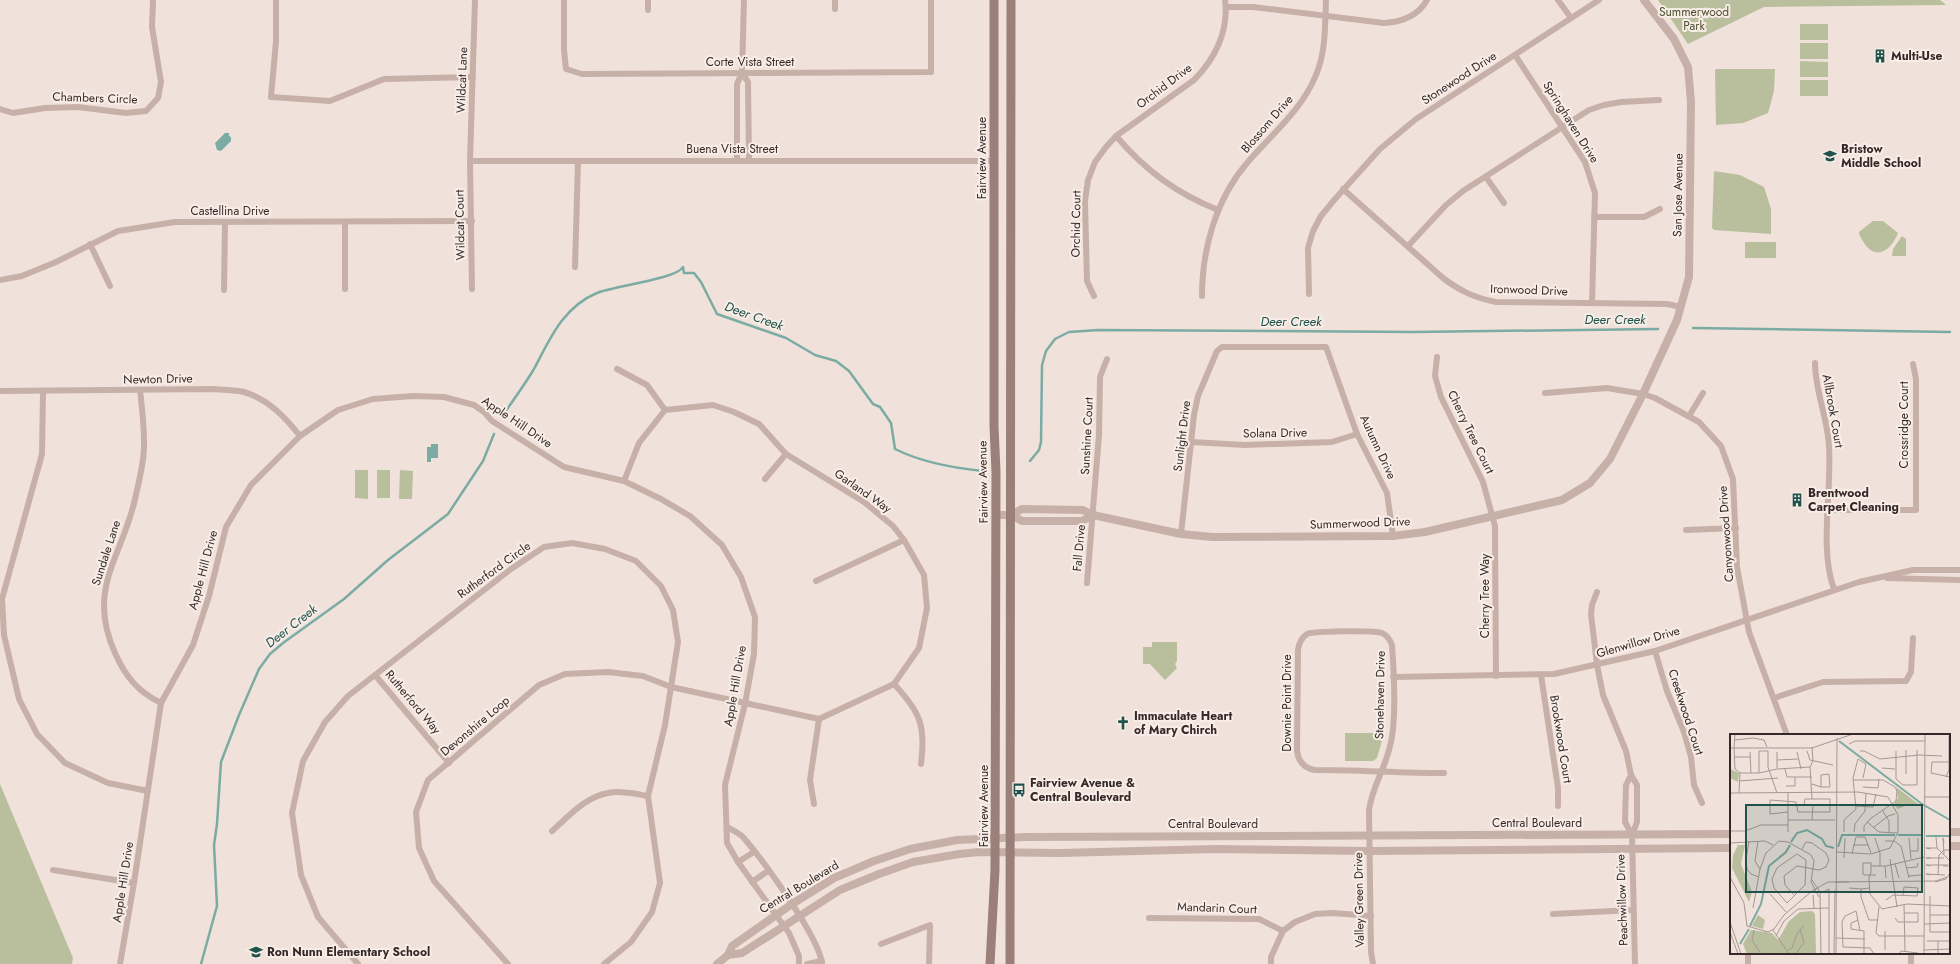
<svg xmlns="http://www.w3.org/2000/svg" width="1960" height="964" font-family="Jost,sans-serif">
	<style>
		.green { fill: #b9be9c }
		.water { fill: #7caba4 }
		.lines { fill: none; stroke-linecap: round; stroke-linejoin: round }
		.stream { stroke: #7caba4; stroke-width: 2.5 }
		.minor { stroke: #c7b0a8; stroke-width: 6 }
		.tertiary { stroke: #c7b0a8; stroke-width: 8 }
		.secondary { stroke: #9b7f79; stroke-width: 9 }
		.labels { text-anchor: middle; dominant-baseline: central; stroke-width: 4; stroke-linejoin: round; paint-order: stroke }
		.park-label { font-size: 12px; fill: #4b512d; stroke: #f8ede7 }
		.poi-label { font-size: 12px; font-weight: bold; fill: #342928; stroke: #f8ede7; text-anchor: start }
		.street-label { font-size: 12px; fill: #342928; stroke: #f8ede7 }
		.water-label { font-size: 13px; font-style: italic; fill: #20534c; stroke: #f8ede7 }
		.inset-river { fill: none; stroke: #7caba4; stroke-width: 2 }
		.inset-road { fill: none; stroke: #a59893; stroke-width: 1 }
		.view { fill: #20534c; fill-opacity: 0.15; stroke: #20534c; stroke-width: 2 }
		.inset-edge { fill: none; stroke: #342928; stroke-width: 2 }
	</style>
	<rect width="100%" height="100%" fill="#f0e2db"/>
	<g class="green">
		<path d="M1658,0H1940L1946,5L1764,7L1688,44Z"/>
		<rect x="1800" y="24" width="28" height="16"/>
		<rect x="1800" y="43" width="28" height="16"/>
		<path d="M1800,61L1828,62V77H1800Z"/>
		<path d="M1717,69H1775L1774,91L1768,113L1743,123L1716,125L1715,70Z"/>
		<rect x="1800" y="80" width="28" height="16"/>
		<path d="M1714,171L1740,175L1764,187L1771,209V234L1714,230L1712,228Z"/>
		<path d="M1873,221H1883L1898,233C1892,249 1877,262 1864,243C1862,239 1859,236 1859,232Z"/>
		<path d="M1902,236L1906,239V256H1892L1893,249Z"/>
		<rect x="1745" y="242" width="31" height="16"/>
		<path d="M355,470H368V499L355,498Z"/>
		<rect x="377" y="470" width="13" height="28"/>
		<path d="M400,470L413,471L412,499H399Z"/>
		<path d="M1152,642H1177V661L1175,664L1177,668L1165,680L1150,664H1143V647H1152Z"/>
		<path d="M1345,733H1384L1377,758L1373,761H1345Z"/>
		<path d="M0,784L73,958L72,964H0Z"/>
	</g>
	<g class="water">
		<path d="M225,133H229V136L231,137V141L221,151L217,150L215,143Z"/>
		<path d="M431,444H438V458H431V462H427V447H431Z"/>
	</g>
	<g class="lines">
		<g class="stream">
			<path d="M1693,328L1950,332"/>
			<path d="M505,412C515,398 525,384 534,369C550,339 563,307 597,293C613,286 677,279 683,267L684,273H694L701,282L717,314L786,338L815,355L836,361L849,371L873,404L880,407L891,423L895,449C921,462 953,468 983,471"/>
			<path d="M1030,461L1039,450L1041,442L1042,365L1046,351L1055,339L1069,332L1098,330L1414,332L1658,329"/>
			<path d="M201,964L217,906L214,845L217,824L221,762L239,715L259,669L270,654L283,643L344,599L388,560L448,514L483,461L494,434"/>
		</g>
		<g class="minor">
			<path d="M276,0V41L271,97L330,101L384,79L473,77"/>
			<path d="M564,0V50L566,69L582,74L931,72V0"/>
			<path d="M648,0V10"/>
			<path d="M835,0V9"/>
			<path d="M1558,0L1571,18"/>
			<path d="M1226,7H1253L1384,23C1401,22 1418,16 1427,0"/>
			<path d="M1515,55L1585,162L1595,193L1592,303"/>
			<path d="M742,73L748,82L749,160"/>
			<path d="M0,109L13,113L45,108L78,107L126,113L146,111L158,98L161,82L152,27L153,0"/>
			<path d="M1116,136C1146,171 1176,193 1218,210"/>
			<path d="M737,160V84L742,73L744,0"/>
			<path d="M470,161H994"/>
			<path d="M1486,177L1504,203"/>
			<path d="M1343,189L1443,278C1460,291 1475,298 1496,302L1667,304L1681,307"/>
			<path d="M1594,217H1644L1660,209"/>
			<path d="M90,244L110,286"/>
			<path d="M1408,246L1446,205L1463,191L1589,110L1604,105L1621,102L1659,100"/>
			<path d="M575,267L578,161"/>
			<path d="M0,280L22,276L56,262L118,231L175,222L472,221"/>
			<path d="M345,289V222"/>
			<path d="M472,289L470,161L475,0"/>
			<path d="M224,290L225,222"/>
			<path d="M1309,294L1308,248L1313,231L1321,216L1335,199L1380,149L1416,119L1599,0"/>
			<path d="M1094,296L1087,281L1085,201L1088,180L1095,162L1106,147L1116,136L1194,80C1215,59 1229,31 1225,0"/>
			<path d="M1202,296C1202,249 1216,199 1247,163C1271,135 1302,110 1316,75C1326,52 1325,24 1326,0"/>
			<path d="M1437,357L1435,376L1441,397L1483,482L1495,526L1496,676"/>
			<path d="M1815,363C1815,392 1828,418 1829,447C1832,491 1819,549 1834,589"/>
			<path d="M617,369L647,385L665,410"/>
			<path d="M140,390C142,407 144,424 144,442C145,460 139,481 135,499C122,558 86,588 115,653C125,676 138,692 161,703"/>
			<path d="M0,391L213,389C223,390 235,390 244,392C268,399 285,417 300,436"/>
			<path d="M43,392L42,454L2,599L4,635L19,699L37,734L65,763L108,783L148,791"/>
			<path d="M1545,393L1607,388L1643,394L1655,398L1699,422L1721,446L1733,479L1737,567L1749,632L1787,735"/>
			<path d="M1689,416L1703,393"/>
			<path d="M1191,442L1245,445L1332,442L1357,434"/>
			<path d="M765,479L786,454"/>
			<path d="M1829,510H1916V379L1913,364"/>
			<path d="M1686,530L1736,528"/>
			<path d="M1181,534L1194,415L1198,396L1217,351L1222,347H1326L1357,434L1387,493L1393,536"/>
			<path d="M1887,578L1960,580"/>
			<path d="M816,581L904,540"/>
			<path d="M1087,583L1099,435L1100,377L1107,359"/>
			<path d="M1597,592L1592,605L1591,614L1597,665L1603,695L1626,751L1631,775L1637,785V822L1632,835L1635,964"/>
			<path d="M1655,651L1667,691L1684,732L1691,757L1694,785L1702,803"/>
			<path d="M375,675L449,763"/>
			<path d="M1541,675L1558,788V806"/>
			<path d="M1393,677L1554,674L1655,651L1859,582L1913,570H1960"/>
			<path d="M894,684C920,712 926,725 921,764"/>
			<path d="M1774,698L1823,682L1906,681L1911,672L1913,638"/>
			<path d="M1631,775L1626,785L1625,822L1632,835"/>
			<path d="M814,804L810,780L819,719"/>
			<path d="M727,827C732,830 739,833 743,837C762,859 820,938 822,964"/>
			<path d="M552,831C568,817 585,797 608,793C620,790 636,794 648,796"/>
			<path d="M738,862L754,852"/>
			<path d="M53,870L134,883"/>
			<path d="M752,882L768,871"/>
			<path d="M1553,914L1633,910"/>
			<path d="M1149,918L1259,919L1283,931"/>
			<path d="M881,944L930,925L929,964"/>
			<path d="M1748,953V964"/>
			<path d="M1911,953V964"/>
			<path d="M120,964L134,883L161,703L193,645L209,596L226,527L251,485L300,436L338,410L373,399L413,396L444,397L474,405L484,412L492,421L564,467L624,481L661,499L690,516L722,545L741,577L755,617L754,654L745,704L725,785L727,843L738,862L789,933L799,956V964"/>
			<path d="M358,964L318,917L301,875L292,813L303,761L325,722L348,696L511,569L544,547L572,543L605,549L636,561L661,586L673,610L678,642L665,725L648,796L660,883L652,912L631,942L604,964"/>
			<path d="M508,964L434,881L419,848L416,812L428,780L539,685L565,674L608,672L643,676L671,687L819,719L894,684L919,648L927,608L924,575L904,540L893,526L864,502L786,454L759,424L734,412L713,405L665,410L639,443L624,481"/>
			<path d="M807,964L822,961"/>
			<path d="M1271,964V957L1283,931L1295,922L1315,914L1333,913L1371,916"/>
			<path d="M1373,964L1371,952L1369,810C1372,787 1385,769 1390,746C1397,720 1394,672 1392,645C1390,640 1387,635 1382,633C1375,630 1314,631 1307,634C1301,638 1299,643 1298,650L1297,750C1298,761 1303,768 1315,770C1358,770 1400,773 1444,773"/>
		</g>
		<g class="tertiary">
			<path d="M996,515H1011L1022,521H1082L1093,515"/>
			<path d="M1011,515L1022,509L1083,510L1093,515L1181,534L1212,537L1393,536L1425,532L1562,500L1590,483L1610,459L1643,394L1677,320L1689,277L1691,102L1688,67L1674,39L1644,0"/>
			<path d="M1949,832H1960"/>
			<path d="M1949,846H1960"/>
			<path d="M728,955L742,953L840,890L879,874L913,862L959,854L979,852L1061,853L1215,849L1369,851L1731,848"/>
			<path d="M717,964L728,955L732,946L792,904L834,878L874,861L910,849L957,840L1026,837L1731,834"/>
		</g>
		<g class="secondary">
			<path d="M990,964L995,870L996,472L994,426V0"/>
			<path d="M1010,964L1011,0"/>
		</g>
	</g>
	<defs>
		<g id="building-bare" transform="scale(1.08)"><path d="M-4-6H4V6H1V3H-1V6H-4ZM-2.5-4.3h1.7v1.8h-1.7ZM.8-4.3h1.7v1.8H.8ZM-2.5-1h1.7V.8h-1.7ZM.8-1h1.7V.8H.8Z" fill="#20534c" stroke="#f8ede7" stroke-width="2.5" paint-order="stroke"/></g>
		<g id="school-bare" transform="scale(1.08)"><path d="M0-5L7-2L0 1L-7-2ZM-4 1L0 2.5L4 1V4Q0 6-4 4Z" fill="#20534c" stroke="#f8ede7" stroke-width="2.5" paint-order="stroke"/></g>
		<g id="church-bare" transform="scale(1.08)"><path d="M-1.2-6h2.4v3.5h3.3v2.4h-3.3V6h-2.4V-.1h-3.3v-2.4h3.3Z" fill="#20534c" stroke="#f8ede7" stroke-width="2.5" paint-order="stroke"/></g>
		<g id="bus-bare" transform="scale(1.08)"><path d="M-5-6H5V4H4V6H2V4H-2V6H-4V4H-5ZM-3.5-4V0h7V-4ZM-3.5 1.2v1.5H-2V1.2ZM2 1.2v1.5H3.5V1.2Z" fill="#20534c" stroke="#f8ede7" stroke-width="2.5" paint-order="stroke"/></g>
	</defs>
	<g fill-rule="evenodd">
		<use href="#building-bare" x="1880" y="56"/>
		<use href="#school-bare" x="1830" y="156"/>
		<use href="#building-bare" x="1797" y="500"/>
		<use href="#church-bare" x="1123" y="723"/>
		<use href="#bus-bare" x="1019" y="790"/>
		<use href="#school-bare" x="256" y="952"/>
	</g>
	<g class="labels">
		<g class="park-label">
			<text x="1694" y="12">Summerwood<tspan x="1694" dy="14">Park</tspan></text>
		</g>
		<g class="poi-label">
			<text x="1891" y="56">Multi-Use</text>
			<text x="1841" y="149">Bristow<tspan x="1841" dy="14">Middle School</tspan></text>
			<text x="1808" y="493">Brentwood<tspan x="1808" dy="14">Carpet Cleaning</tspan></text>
			<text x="1134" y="716">Immaculate Heart<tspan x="1134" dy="14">of Mary Chirch</tspan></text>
			<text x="1030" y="783">Fairview Avenue &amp;<tspan x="1030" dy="14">Central Boulevard</tspan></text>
			<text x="267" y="952">Ron Nunn Elementary School</text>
		</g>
		<g class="street-label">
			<text x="750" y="62">Corte Vista Street</text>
			<text transform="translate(1459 78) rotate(-33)">Stonewood Drive</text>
			<text transform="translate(462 80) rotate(-88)">Wildcat Lane</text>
			<text transform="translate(1164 86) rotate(-37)">Orchid Drive</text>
			<text transform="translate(95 98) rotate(2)">Chambers Circle</text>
			<text transform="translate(1571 122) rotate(58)">Springhaven Drive</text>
			<text transform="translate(1267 124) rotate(-49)">Blossom Drive</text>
			<text x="732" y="149">Buena Vista Street</text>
			<text transform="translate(982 158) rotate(-90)">Fairview Avenue</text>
			<text transform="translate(1678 195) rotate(-89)">San Jose Avenue</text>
			<text x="230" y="211">Castellina Drive</text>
			<text transform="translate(1076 224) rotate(-89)">Orchid Court</text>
			<text transform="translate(460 225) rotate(-91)">Wildcat Court</text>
			<text transform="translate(1529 290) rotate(2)">Ironwood Drive</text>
			<text transform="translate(158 379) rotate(-1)">Newton Drive</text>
			<text transform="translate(1833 411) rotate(80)">Allbrook Court</text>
			<text transform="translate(517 422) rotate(34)">Apple Hill Drive</text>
			<text transform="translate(1904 425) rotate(-90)">Crossridge Court</text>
			<text transform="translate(1471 432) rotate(64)">Cherry Tree Court</text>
			<text transform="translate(1275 433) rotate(-1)">Solana Drive</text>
			<text transform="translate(1087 436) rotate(-87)">Sunshine Court</text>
			<text transform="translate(1182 436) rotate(-83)">Sunlight Drive</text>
			<text transform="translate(1378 447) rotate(65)">Autumn Drive</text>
			<text transform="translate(983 482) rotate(-91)">Fairview Avenue</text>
			<text transform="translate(863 491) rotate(35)">Garland Way</text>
			<text transform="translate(1360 523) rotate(-2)">Summerwood Drive</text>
			<text transform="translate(1726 534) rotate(-94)">Canyonwood Drive</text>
			<text transform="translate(1079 548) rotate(-85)">Fall Drive</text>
			<text transform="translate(106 553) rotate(-72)">Sundale Lane</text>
			<text transform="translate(203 570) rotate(-75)">Apple Hill Drive</text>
			<text transform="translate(494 570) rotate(-36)">Rutherford Circle</text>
			<text transform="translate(1485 596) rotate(-90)">Cherry Tree Way</text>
			<text transform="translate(1638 642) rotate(-16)">Glenwillow Drive</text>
			<text transform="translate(735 686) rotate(-80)">Apple Hill Drive</text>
			<text transform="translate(1380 695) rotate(-89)">Stonehaven Drive</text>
			<text transform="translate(413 702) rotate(50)">Rutherford Way</text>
			<text transform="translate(1287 703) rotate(-90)">Downie Point Drive</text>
			<text transform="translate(1686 712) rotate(72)">Creekwood Court</text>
			<text transform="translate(475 726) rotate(-40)">Devonshire Loop</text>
			<text transform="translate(1561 739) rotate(81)">Brookwood Court</text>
			<text transform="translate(984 806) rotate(-90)">Fairview Avenue</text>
			<text x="1537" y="823">Central Boulevard</text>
			<text x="1213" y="824">Central Boulevard</text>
			<text transform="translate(123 882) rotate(-81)">Apple Hill Drive</text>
			<text transform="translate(799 887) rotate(-31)">Central Boulevard</text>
			<text transform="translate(1359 900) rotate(-91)">Valley Green Drive</text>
			<text transform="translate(1622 900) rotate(-92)">Peachwillow Drive</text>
			<text transform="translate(1217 908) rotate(2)">Mandarin Court</text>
		</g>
		<g class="water-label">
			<text transform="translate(754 316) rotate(20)">Deer Creek</text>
			<text x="1615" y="319">Deer Creek</text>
			<text x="1291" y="321">Deer Creek</text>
			<text transform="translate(291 626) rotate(-38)">Deer Creek</text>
		</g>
	</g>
	<g transform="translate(1730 734)">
		<rect width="220" height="220" fill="#f0e2db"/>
		<path d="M0,35L9,39L8,48L0,44ZM166,53L191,72H175L168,75L164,70L168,64ZM8,111H15L11,130L22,158L19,168L2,134L3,121ZM82,177L85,180L86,220H17L13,210L21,196L42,199L48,206L59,187L70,178ZM28,181L35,186L33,195L22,192Z" fill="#b9be9c"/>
		<path class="inset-river" d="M109,7L192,70L220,86M168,101H191M196,102H220M61,108L67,99L77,96L92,105L96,112L104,114M108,113L112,101H165M20,192L31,170L39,132L56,118L60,111M10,210L19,195"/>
		<path class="inset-road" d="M5,6L23,4L34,6L37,13M119,10L125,7H195M0,14H82L123,0M4,14L5,35L10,39H29L47,35L80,33M4,14L5,0M176,16V40M77,17L80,26L103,31M130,17H134L150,25L189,21L212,22M166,17V45L173,51H187V16M20,18L21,39M67,18L71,35M4,23H21M47,26L68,25M220,28H202L201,39L220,43M80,33L82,65M80,33L83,27L82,13M47,34V18M152,34L165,35M55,35L57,43H82M29,39V17H38V33L47,59M216,43L219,36V2M123,46H153L165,53L167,57L166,67L140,85L134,92V98M9,47L48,44M82,50L91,53H100L99,40L91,41V53M56,52H65V43M133,53L148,54L149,45M0,59L128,58L158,63L168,81V98L160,114L141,120L107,118M9,59L10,39M194,63H220M126,72L143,73L146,60M152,76L159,87V99M58,78L40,80V66L66,68L68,78H100V65H75L74,72M58,86H105M82,86L83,70M137,88L149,98L167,99M143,94L158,82L165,80M0,97H15L31,91H58M58,98V59M114,98V86L126,75L123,44L128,25L136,30L133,44M124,98L125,90L135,77L136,59M206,103L207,114L220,127M145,104L150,119V132M179,104L181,125M19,107L16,125L17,135L21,140L29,143M28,107L25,127L30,135M155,107H164L171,112L179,144M0,109L35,107L43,111M214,109L213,104L214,120M123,111H138M201,115L196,114H207M181,117H188V104M67,120L76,126L75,151L57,169L44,154L42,145L47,134ZM122,120L126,103H135L141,119M114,124L115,104M201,124H196H214M160,125L167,173M165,130L169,144M141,132H156L194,123M155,132L156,144M201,132L196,131H218V132H213M176,134L187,133L188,129M146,141H134L133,140V129H141V139L140,140V142L139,143V145L140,160L152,175L177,170L220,172M201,141L196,140L215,141M208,141L209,121L214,116H220M178,142L191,141M0,143L14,169L17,192L38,198L44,195L54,181L82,157L98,148L206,147L217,143M82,146L90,158L91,220M105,148H119M205,148L216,145L220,139M119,154L131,155M139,154L131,155V163L139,186H147M95,157L99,155V220M40,160L56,178M83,161L84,174M65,162L55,151L54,142L67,132L89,136L96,133L99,126L96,119L82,109L76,108L72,115M200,162V198H220M156,166L163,161L187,162L188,154L174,153L173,161M174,171L175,217M149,173L146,199L149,202H194M23,174L30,135L36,119L49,107L58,108L81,121L84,127L81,148L89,163M200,181H220M165,184L168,188H188V179H174M128,186L121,189V195L134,197V220M0,188L11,220M194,190L220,189M24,196L22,206L31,220M43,196L59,220M130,196L126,177L115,182L112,188L113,213L140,214L144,220M0,198L8,220M46,202L54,187L68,175L99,174M106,204L135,205M197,207H220M58,216L62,214L67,200L74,191M155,216V197M194,216L220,215M66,220L74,208L70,195M104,220L105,156M106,220L107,4M169,220L171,217L188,219M194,220L195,0M208,220V207"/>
		<path class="view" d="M16,71H192V158H16Z"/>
		<rect width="220" height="220" class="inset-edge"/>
	</g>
</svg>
